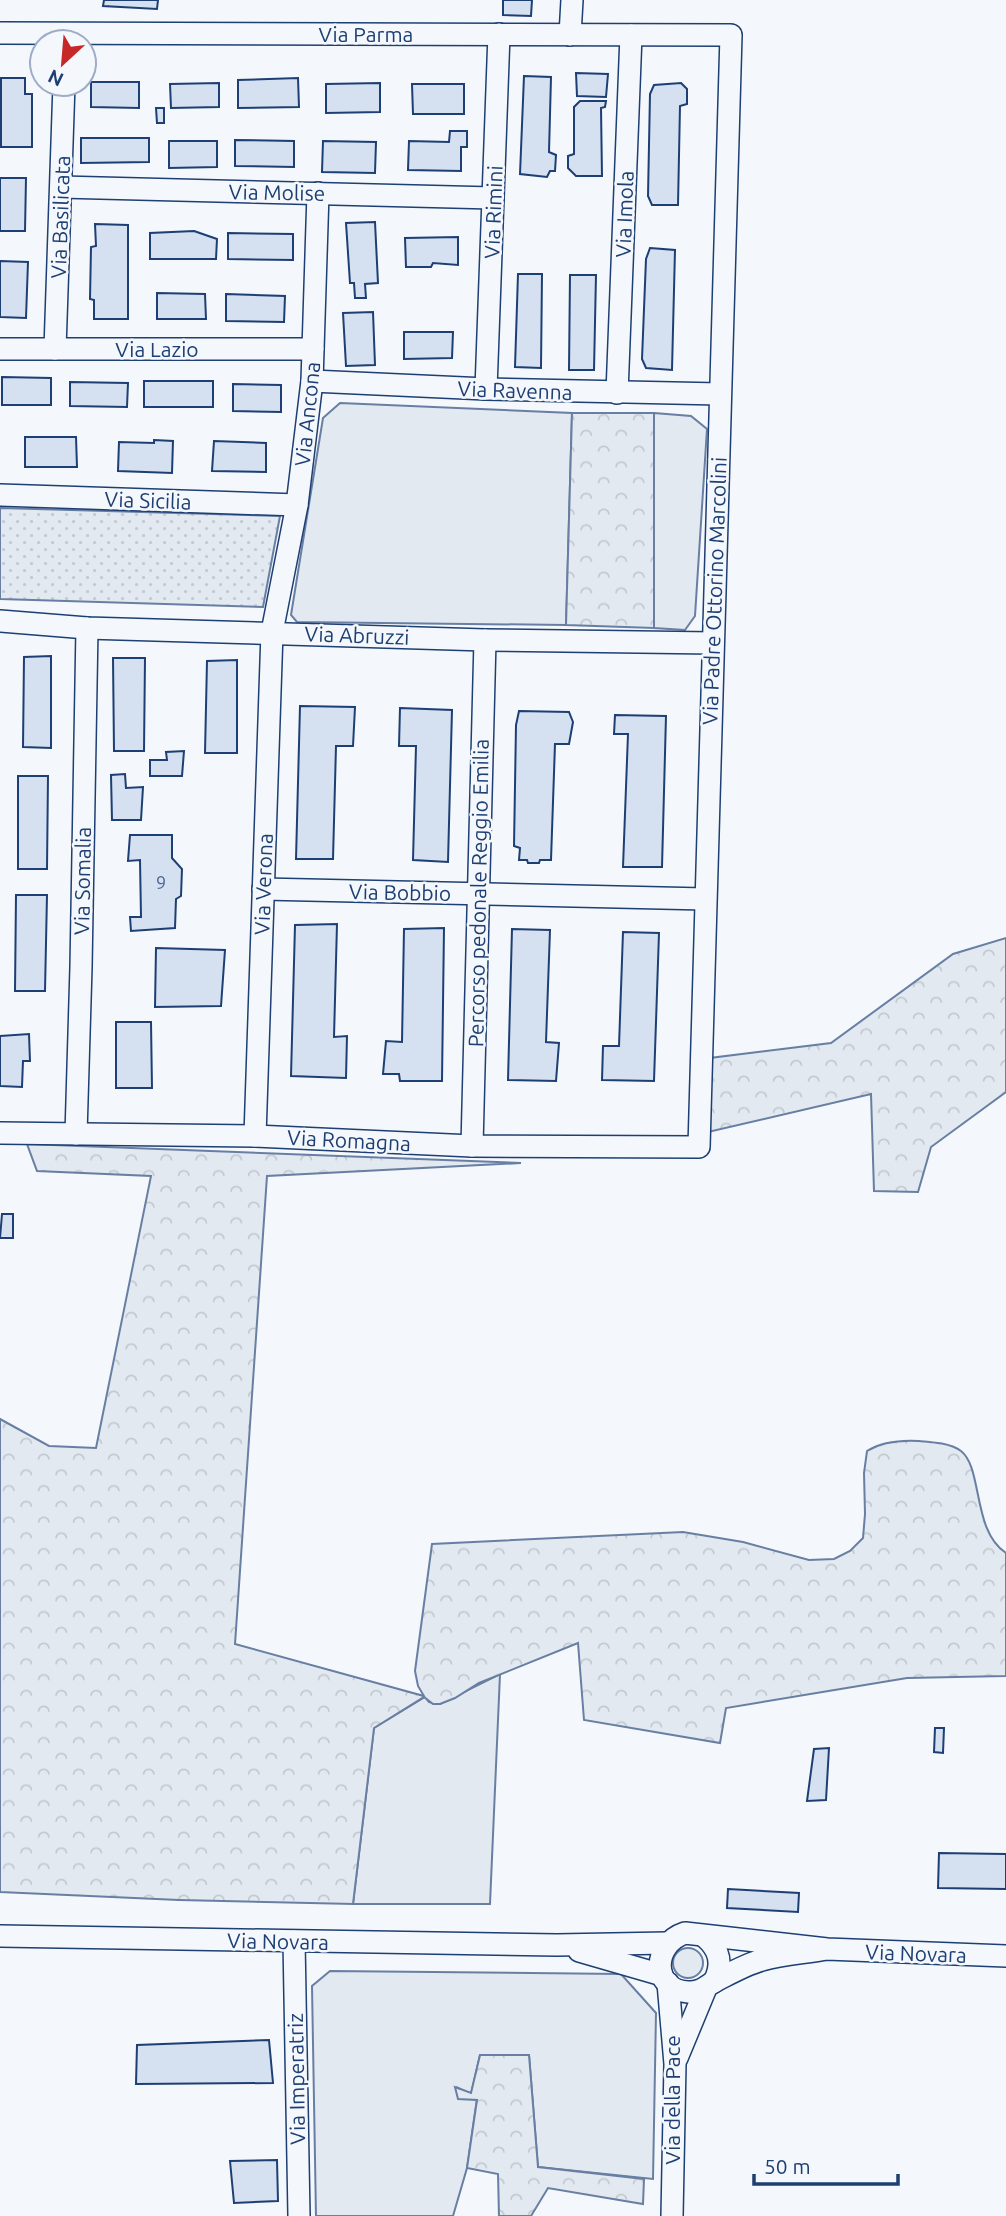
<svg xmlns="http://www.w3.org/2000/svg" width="1006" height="2216" font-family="Ubuntu,sans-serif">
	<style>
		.grass { fill: #e3e9f0; stroke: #687fa3; stroke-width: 2 }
		.forest { fill: url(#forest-crowns); stroke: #687fa3; stroke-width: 2 }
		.park { fill: url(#park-dots); stroke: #687fa3; stroke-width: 2 }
		.building { fill: #d5e0f0; stroke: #1d3f73; stroke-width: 2 }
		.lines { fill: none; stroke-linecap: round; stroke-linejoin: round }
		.minor-casing { stroke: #1d3f73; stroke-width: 24 }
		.minor { stroke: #f4f7fb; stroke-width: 21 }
		.labels { text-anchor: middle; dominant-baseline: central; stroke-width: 5; stroke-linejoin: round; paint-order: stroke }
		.number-label { font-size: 18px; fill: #4b6792 }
		.street-label { font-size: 21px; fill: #1d3f73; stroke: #f4f7fb }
	</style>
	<defs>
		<pattern id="forest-crowns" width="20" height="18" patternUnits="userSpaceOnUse" patternTransform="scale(1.75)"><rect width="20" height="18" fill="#e3e9f0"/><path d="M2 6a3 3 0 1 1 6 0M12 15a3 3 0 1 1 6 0" fill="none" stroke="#c2c9d1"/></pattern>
		<pattern id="park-dots" width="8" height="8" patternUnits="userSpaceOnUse" patternTransform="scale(1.75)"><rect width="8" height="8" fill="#e3e9f0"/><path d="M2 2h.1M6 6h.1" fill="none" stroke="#c2c9d1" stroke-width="1.8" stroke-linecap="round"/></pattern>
	</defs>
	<rect width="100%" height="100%" fill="#f4f7fb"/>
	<g class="grass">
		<path d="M340,403L572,413L566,625L297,622L291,615L323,418Z"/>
		<path d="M654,413L691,416L707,429L695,616L685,630L654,628Z"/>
		<path d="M500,1674L490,1904H353L374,1728L425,1697L429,1702L440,1704Z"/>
		<circle cx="688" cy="1963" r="15"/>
		<path d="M330,1971L621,1974L656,2013L653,2179L538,2167L529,2055H480L471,2094L456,2087L477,2099L467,2168L453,2216H316L312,1986Z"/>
	</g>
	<g class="forest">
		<path d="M572,413H654V628L566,625Z"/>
		<path d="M1006,938V1092L931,1147L918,1192L874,1191L871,1094L708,1132L710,1058L831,1043L953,954Z"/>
		<path d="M27,1144L521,1163L267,1176L235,1644L424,1696L418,1686L415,1671L432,1544L683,1532L743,1542L809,1560L834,1559L850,1551L863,1538L865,1514L864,1473L867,1451C883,1441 901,1440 919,1441C932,1442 950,1443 961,1451C983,1468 972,1531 1006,1553V1676L907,1678L726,1708L720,1743L584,1720L578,1643L479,1683L455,1698L440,1704H433L424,1697L374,1728L353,1904L179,1900L0,1892V1419L49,1446L96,1448L151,1176L37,1171Z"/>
		<path d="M480,2055H529L538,2167L644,2179L643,2204L548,2188L531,2216H499L498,2174L467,2168L477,2100L458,2099L455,2087L471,2093Z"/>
	</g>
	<path class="park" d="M0,508L280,516L263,607L0,599Z"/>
	<g class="building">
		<path d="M104,0H158L157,9L103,6Z"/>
		<path d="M503,0H532L531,16L503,15Z"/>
		<path d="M576,73L608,74L606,97L577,96Z"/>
		<path d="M524,76L551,77L549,152L556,155L555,171H550L547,177L520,174Z"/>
		<path d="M1,78H25V94H32V147H1Z"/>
		<path d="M298,78L299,107L238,108V80Z"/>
		<path d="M91,82H139V108L91,107Z"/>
		<path d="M219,83V107L171,108L170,84Z"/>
		<path d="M380,83V112L326,113V84Z"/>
		<path d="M681,83L687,89V104L680,106L678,205H652L648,196L650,94L654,85Z"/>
		<path d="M412,84H464V114H413Z"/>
		<path d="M580,101H606L605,107L601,108L602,176H576L568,168V156L574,154V107Z"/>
		<path d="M156,108H164V123H157Z"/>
		<path d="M450,131H467V147H461V171L408,170L409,141L449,142Z"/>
		<path d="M81,138H149V162L81,163Z"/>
		<path d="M235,140L294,141V167L235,166Z"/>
		<path d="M169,141H217V167L169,168Z"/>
		<path d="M323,141L376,142L375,173L322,172Z"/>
		<path d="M0,178H26L25,231H0Z"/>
		<path d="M375,222L378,283L365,284L366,298H355L354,283H350L346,223Z"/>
		<path d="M95,224L128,225V319H94V300L90,299L91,247L96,246Z"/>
		<path d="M194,231L217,239L216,259H150V233Z"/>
		<path d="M228,233L293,234V260L228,259Z"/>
		<path d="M458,237V265L433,263L431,267H406L405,238Z"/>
		<path d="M650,248L675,250L672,370L646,368L642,359L646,259Z"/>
		<path d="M0,261L28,262L26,318L0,317Z"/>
		<path d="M518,274H542L541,368L515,367Z"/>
		<path d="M570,275H596L594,370H569Z"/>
		<path d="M157,293L205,294L206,319H157Z"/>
		<path d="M226,294L285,296L284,322L226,321Z"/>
		<path d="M373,312L375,365L346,366L343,313Z"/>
		<path d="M404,332H453L452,358L404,359Z"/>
		<path d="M2,377L51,378V405H2Z"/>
		<rect x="144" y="381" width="69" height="26"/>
		<path d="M70,382L128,383L127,407L70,406Z"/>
		<path d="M233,384L281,385V412L233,411Z"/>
		<path d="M25,437H76L77,467H25Z"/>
		<path d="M154,440L173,441L172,473L118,471L119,442L154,443Z"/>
		<path d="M214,441L266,443V472L212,471Z"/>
		<path d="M51,656V748L23,747L24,657Z"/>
		<path d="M113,658H145L144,751H114Z"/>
		<path d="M237,660V753H205L207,661Z"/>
		<path d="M300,706L355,707L353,746H336L333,859H296Z"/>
		<path d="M400,708L452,710L448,862L413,860L416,746H399Z"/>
		<path d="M519,711L569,712L573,722L569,744H555L551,860H540L539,863H528L527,860H519L520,848L514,846L516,725Z"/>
		<path d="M615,715L666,716L662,867H623L628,734H614Z"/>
		<path d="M184,751L182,776H150V760H167L166,752Z"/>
		<path d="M125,774L126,788L143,787L141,820H112L111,775Z"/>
		<path d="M18,776H48L47,869H18Z"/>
		<path d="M130,835H172V858L182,869L181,896L176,899L175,928L131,931L130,917H141L140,860L128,861Z"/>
		<path d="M16,895H47L45,991H15Z"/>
		<path d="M337,924L334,1037L347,1036L346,1078L291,1076L295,925Z"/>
		<path d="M444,928L442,1081H400L399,1074H383L386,1041L402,1042L404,929Z"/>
		<path d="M512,929L550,930L546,1042L559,1043L556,1081L508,1080Z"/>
		<path d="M623,932L659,933L654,1081L602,1080L603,1046H619Z"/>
		<path d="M156,948L225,950L221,1006L155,1007Z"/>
		<path d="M116,1022H151L152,1088H116Z"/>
		<path d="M29,1034L30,1061H23L22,1087L0,1086V1036Z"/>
		<path d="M2,1214H13V1238H0Z"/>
		<path d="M935,1728H944L943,1753L934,1752Z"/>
		<path d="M829,1748L826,1800L807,1801L814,1749Z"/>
		<path d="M939,1853L1006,1854V1889L938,1888Z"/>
		<path d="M728,1889L799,1893L798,1912L727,1908Z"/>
		<path d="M269,2040L273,2083L136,2084L137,2045Z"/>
		<path d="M277,2160L278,2201L234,2203L230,2161Z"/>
	</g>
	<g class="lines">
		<g class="minor-casing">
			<g id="minor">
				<path d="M0,33L731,35L699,1147L472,1146L255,1136L0,1133"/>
				<path d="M570,35L572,0"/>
				<path d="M61,187L493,198"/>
				<path d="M0,349H313"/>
				<path d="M55,349L64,84"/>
				<path d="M312,381L486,389L720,394"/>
				<path d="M486,389L499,34"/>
				<path d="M617,393L631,35"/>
				<path d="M0,495L297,505"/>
				<path d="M0,621L87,628L485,640L713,643"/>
				<path d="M263,889L705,899"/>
				<path d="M76,1134L81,967L87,628"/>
				<path d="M255,1136L272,632L297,505L312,381L318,193"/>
				<path d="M472,1146L485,640"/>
				<path d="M0,1936L557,1945L667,1943"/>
				<path d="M705,1937C720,1950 723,1964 714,1982"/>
				<path d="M294,1941L299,2216"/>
				<path d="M827,1949C806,1953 782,1954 762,1960C747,1964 731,1973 717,1980C707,1985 701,1993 688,1992C651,1990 652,1944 685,1933L827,1949L1006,1956"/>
				<path d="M579,1951L662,1975"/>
				<path d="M668,1983L675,2064L672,2216"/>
				<path d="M677,2058L706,1988"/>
			</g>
		</g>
		<use href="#minor" class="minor"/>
	</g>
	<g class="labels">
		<g class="number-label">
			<text x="161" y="882">9</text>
		</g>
		<g class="street-label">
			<text x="366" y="34">Via Parma</text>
			<text transform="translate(277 192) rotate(1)">Via Molise</text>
			<text transform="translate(493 212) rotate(-88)">Via Rimini</text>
			<text transform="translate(624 214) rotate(-88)">Via Imola</text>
			<text transform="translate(60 217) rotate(-88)">Via Basilicata</text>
			<text x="157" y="349">Via Lazio</text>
			<text transform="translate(515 390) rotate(2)">Via Ravenna</text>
			<text transform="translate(307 414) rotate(-84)">Via Ancona</text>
			<text transform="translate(148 500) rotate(2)">Via Sicilia</text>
			<text transform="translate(714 591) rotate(-88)">Via Padre Ottorino Marcolini</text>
			<text transform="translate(357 635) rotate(2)">Via Abruzzi</text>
			<text transform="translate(82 881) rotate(-89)">Via Somalia</text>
			<text transform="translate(263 884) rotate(-88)">Via Verona</text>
			<text transform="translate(400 892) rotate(1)">Via Bobbio</text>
			<text transform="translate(478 893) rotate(-89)">Percorso pedonale Reggio Emilia</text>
			<text transform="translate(349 1140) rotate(3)">Via Romagna</text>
			<text transform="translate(278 1941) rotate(1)">Via Novara</text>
			<text transform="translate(916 1953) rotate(2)">Via Novara</text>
			<text transform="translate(296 2079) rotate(-91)">Via Imperatriz</text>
			<text transform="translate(672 2100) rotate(-90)">Via della Pace</text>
		</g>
	</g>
	<g transform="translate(63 63) rotate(206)"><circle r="33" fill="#f4f7fb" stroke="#9eadc5" stroke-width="2"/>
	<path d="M0-5L12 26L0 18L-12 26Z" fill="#c62828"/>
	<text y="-10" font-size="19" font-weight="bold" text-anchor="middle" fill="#1d3f73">N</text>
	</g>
	<path d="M754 2174v10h144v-10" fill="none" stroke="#1d3f73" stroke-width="3.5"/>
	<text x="764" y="2174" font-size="21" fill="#1d3f73" stroke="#f4f7fb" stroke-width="5" paint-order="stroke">50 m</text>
</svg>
